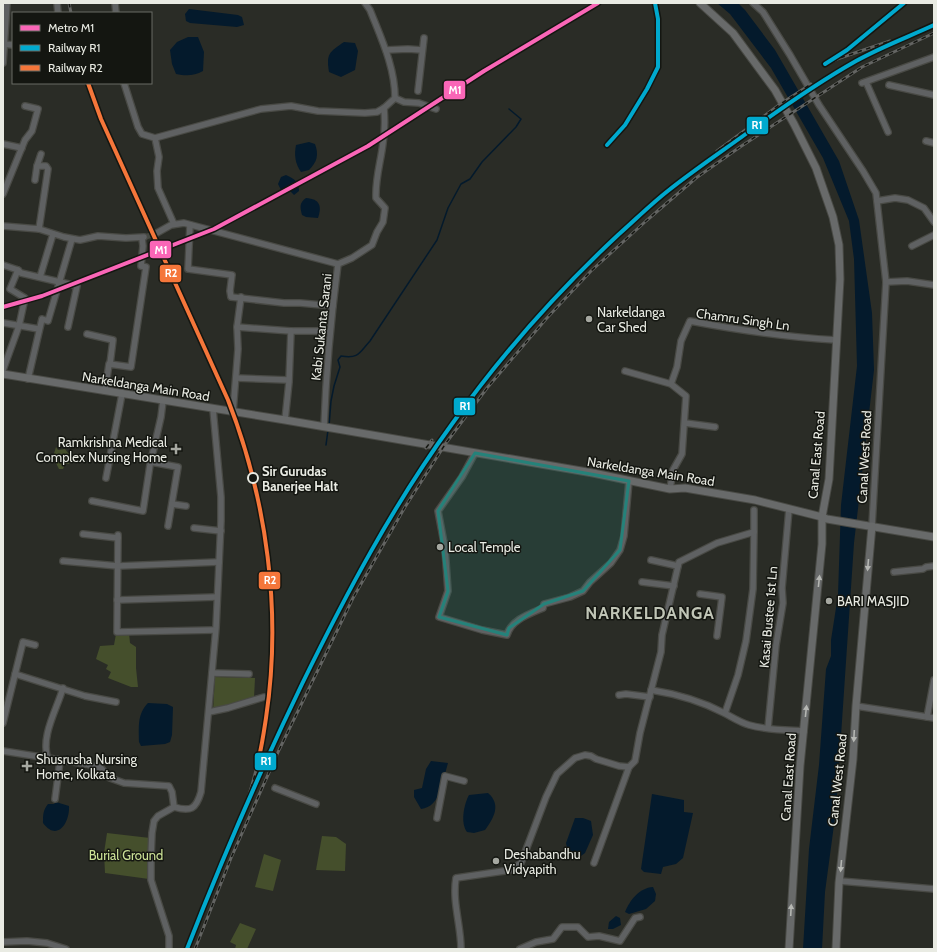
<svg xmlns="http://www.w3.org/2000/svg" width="937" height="952" font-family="Cabin,sans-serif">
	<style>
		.green { fill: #454f2c }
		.water { fill: #041a2c }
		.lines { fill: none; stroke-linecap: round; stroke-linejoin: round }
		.stream { stroke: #041a2c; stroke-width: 1.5 }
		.minor-tunnel { stroke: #474942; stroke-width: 5.5; stroke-dasharray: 5.5 3; stroke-linecap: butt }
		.minor-casing { stroke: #494a45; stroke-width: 8 }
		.major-casing { stroke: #494a45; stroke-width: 9 }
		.minor { stroke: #5f6162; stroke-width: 5.5 }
		.major { stroke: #686a6a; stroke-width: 7 }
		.rail-casing { stroke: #636462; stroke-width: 3 }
		.rail { stroke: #141611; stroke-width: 1.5; stroke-dasharray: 4.5; stroke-linecap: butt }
		.rail-1-casing { stroke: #141611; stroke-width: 7 }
		.rail-2-casing { stroke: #141611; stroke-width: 7 }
		.rail-1 { stroke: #00a9ce; stroke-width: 4 }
		.rail-2 { stroke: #f5763a; stroke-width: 4 }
		.metro-1-casing { stroke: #141611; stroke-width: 7 }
		.metro-1 { stroke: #fa66b7; stroke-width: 4 }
		.oneway { fill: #b5b7b3 }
		.marked { fill: #25827a; fill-opacity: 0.2; stroke: #25827a; stroke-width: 3; stroke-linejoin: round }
		.poi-dot { fill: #a6a8a1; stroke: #141611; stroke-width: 1.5 }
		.stop-dot { fill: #141611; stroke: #e9ebe3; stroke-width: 2 }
		.labels { text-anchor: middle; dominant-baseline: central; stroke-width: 3; stroke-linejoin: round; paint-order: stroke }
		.poi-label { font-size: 13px; fill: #e9ebe3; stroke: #141611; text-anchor: start }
		.street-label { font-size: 13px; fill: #e9ebe3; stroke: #141611 }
		.stop-label { font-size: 13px; font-weight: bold; fill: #e9ebe3; stroke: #141611; text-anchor: start }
		.park-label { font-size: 13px; fill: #cbe196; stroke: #141611 }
		.district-label { font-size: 17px; font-weight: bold; letter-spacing: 1px; fill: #c0c5b6; stroke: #141611 }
		.line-badge { stroke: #141611; stroke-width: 1.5 }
		.badge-label { font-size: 11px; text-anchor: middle; font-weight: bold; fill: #fff }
	</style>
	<rect width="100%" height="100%" fill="#2a2c26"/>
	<g class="green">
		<path d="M56,447L58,450L65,449L68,453L70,452L72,455L69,464H65L63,469H59L55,461L52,460Z"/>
		<path d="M129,633L130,643L136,647V668L138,687H131L108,678L111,672L106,669L108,665L96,659L100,646L114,645L116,634Z"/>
		<path d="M215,677L255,678L254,698L213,711Z"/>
		<path d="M107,833L150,838L149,879L105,873L104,853Z"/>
		<path d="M322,836L336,837L346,844L345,871L316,870Z"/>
		<path d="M264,854L281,860L273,891L255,887Z"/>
		<path d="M240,923L256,929L247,949H235L236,945L230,942Z"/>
	</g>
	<g class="water">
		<path d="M717,3H738L745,10L775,50L839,161L859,220L872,313L874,370L854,543L836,810L825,892L822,949H803L809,849L819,765L826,669L831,656V640L838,595L841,505L857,366L854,259L849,221L823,158L771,68L730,14Z"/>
		<path d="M189,9L238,15L242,17L244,25L237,27L190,23L186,21L185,14Z"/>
		<path d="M188,37H198L204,52L203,71C194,76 186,76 176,74L172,64L170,50L177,42Z"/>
		<path d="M344,42L355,43L358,51L355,70L341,77L329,72C326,54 329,52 344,42Z"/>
		<path d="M309,142L315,144C319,155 317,162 309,170L301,172C295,163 294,155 296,145Z"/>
		<path d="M286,175C295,179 299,182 299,191L294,195L290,191L281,190L278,184L281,177Z"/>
		<path d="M306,198C320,199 322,206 318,218L306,217L302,215C300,207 299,203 306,198Z"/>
		<path d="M148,703L167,704L173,707L172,735L170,742L165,744L141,746L139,742C139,727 137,714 148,703Z"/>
		<path d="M431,761L448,763C443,779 441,807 421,809L414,797V790L422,788L426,769Z"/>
		<path d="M488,793C502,805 493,819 485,830L474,833L467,832C460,823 464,804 469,795Z"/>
		<path d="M652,794L684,800V812L693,813L683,858L676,864L663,867L661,874L644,872L641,869Z"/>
		<path d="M56,802L69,806C70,823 57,842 43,823C43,815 43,810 48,804H54Z"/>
		<path d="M575,818H583L591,821L593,835L585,853L581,856L568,853L566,843Z"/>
		<path d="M653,887L656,894L655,901L646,909L629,914L625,912C630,900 639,888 653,887Z"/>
		<path d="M616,916L620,918L621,925L613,929H608L609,922Z"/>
	</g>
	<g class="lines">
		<g class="stream">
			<path d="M329,426L331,401L334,386L340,367L338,360L341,356C359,359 359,353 370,341L437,240L448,208L461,184L470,179L482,162L516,127L521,119L509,109"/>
			<path d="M326,445L328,430"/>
		</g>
		<path class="minor-tunnel" d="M145,237L155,234"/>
		<g class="minor-casing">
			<g id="minor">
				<path d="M57,3L58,13"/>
				<path d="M115,3L116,13"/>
				<path d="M753,3L763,12L790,55L819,105L863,171L876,193L886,282L872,526"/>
				<path d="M3,44L13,45"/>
				<path d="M386,50L408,49L422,50"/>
				<path d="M3,63L7,3"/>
				<path d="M866,82L888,132"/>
				<path d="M124,83L138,127L142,134L155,138L159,157L157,171L158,188L174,224"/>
				<path d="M862,83L934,57"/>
				<path d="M889,85L934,95"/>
				<path d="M418,91L424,38"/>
				<path d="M395,98L404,102L419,103L436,109"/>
				<path d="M155,138L261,109L291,106L318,111L365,113L377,112L384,108L395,98C395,67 381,38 370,10L365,3"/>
				<path d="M926,141L934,143"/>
				<path d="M3,144L22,148"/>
				<path d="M37,166L41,154"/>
				<path d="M35,180L37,166H46L48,169L39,229"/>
				<path d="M3,194L25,140L32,131L38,109L25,106"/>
				<path d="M877,201L895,198L908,200L924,208L934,222"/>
				<path d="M190,225L188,269L232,275L230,291L231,297L284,303H300L333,306"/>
				<path d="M3,226L39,229L64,237L80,240L98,236L126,238L144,237"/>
				<path d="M155,234L171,225L184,223L338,264"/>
				<path d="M912,246L934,235"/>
				<path d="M3,265L18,270L21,273L77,286L68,327"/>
				<path d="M40,277L53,234"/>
				<path d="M886,282L907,281L934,285"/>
				<path d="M4,323L39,329"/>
				<path d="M237,327L291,331H330"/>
				<path d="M87,334L113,340L110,364"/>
				<path d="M3,370L19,326L25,298L10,289L18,270"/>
				<path d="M625,371L671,384L686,396L682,454L673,470L670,489"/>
				<path d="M236,378L288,380"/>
				<path d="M28,379L42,319L48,321L72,239"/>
				<path d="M671,384L677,367L681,341L690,321C738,330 786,337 836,340"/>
				<path d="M105,391L109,364L131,367L146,267L141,266L143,246L142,238"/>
				<path d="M233,412L238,349L237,327L241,297"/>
				<path d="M285,420L289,382L291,331"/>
				<path d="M685,423L715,427"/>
				<path d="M324,427C326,373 331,318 338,264L352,258L372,245L377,232L383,222L385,208L376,198C375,179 381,161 383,143C385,131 385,120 384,108"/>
				<path d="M475,453L462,477L438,511L445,548L448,591L439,617L482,630L507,635C511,620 529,614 543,608L544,604L570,597L583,591L590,582L611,563L620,550L624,536L629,481"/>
				<path d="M151,462L178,467L168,526"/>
				<path d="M106,478L122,394"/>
				<path d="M92,501L143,511L150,465L161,417L163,401"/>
				<path d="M172,504L186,506"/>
				<path d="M194,528L221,531"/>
				<path d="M83,534L118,538"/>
				<path d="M118,535L117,632L215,630"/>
				<path d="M651,560L678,566"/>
				<path d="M63,561L118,566L219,562"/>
				<path d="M894,572L923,569L926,567L934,566"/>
				<path d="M642,582L674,586"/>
				<path d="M700,594L722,597L717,636"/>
				<path d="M117,600L217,597"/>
				<path d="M212,673L249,674"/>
				<path d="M15,674L85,696L116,702"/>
				<path d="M651,690C677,694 701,701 724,713C732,717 739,722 749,725C766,730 786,730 804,731"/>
				<path d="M619,695L626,694L650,697"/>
				<path d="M856,706L934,718"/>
				<path d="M209,712L228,708L264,697"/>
				<path d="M725,713L738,675L746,641L753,589L754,532"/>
				<path d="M927,717L934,680"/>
				<path d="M3,723L23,642L35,645"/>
				<path d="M768,728L776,645L783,603L782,588L789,509"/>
				<path d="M3,751L86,764L101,768L110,778L124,783L169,786L172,792L174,807C191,812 196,809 201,792L216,628L221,521V497L213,409"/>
				<path d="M48,759C40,737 57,709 63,688"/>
				<path d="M275,788L316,804"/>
				<path d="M55,799L60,761"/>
				<path d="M437,818L445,776L464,781"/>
				<path d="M594,863L629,767"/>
				<path d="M840,881L934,889"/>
				<path d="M3,942L27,941L47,943L66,949"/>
				<path d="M169,949V936L151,880V856L152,833L154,821L158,816L174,807"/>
				<path d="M461,949C461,925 452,902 456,878L511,870L521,863L546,797L557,774L575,758L585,755L591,756L596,759L619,766L629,767L635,761L640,733L661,652L662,635L679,562L717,543L754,532V510"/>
				<path d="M520,949L536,942L553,939L562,927H578L588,937L599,936L620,941L635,918L640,917"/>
			</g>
		</g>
		<g class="major-casing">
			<g id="major">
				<path d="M700,3L733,33L775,90L794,124L816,168L833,217L839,245L840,279L829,479L822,517V544L800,766L789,949"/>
				<path d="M3,374L285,420L593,473L670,489L685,488L755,500L822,517L827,519L934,537"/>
				<path d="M836,949L839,883L853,759L856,706L872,526"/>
			</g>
		</g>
		<use href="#minor" class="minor"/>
		<use href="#major" class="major"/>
		<g class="rail-casing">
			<g id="rail">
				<path d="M69,3L71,13"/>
				<path d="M847,50L904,3"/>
				<path d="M824,65L840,58L890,41"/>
				<path d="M88,83L101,119L228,400C259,480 276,573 272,659C270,690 266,721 260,752C257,770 251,788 246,805"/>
				<path d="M607,145L625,125L647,89L658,67V19L655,3"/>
				<path d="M717,151L779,105L811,84"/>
				<path d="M693,173L723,150"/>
				<path d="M426,448L432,440"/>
				<path d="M195,949L231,858L279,750L353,598L405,507L446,443L487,388L546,319L591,271L646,221L696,178L740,147L862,67L934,33"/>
			</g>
		</g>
		<use href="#rail" class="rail"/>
		<g class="rail-1-casing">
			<g id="rail-1">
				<path d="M825,64L847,50L904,3"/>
				<path d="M607,145L625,125L647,89L658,67V19L655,3"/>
				<path d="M187,949C222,859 260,771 302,684C346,594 393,505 452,424C501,355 557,292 618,235C635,220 651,204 669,190C693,171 718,154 743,136C780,109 817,83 856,61C881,47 908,37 934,25"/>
			</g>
		</g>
		<g class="rail-2-casing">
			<path id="rail-2" d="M88,83L101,119L228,400C267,500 282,612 266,718C264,731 262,745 259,757"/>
		</g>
		<use href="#rail-1" class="rail-1"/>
		<use href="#rail-2" class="rail-2"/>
		<g class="metro-1-casing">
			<path id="metro-1" d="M3,307L42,296L214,229L368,146L484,71L598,3"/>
		</g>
		<use href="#metro-1" class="metro-1"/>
	</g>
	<defs><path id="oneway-solid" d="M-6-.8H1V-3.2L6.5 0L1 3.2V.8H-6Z"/></defs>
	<g class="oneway">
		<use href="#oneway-solid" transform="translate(868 565) rotate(95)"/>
		<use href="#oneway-solid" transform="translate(819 581) rotate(-84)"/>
		<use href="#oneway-solid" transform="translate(806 711) rotate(-84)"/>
		<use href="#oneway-solid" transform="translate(854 736) rotate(93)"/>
		<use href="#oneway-solid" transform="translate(841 866) rotate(95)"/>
		<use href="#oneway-solid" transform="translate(791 910) rotate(-87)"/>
	</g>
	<path class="marked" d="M475,453L629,481L620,550L583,591L544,604L509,628L507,635L439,617L448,591L438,511Z"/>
	<g class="poi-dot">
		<circle cx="589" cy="319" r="4"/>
		<path d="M174 443h4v4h4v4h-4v4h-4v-4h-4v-4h4z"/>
		<circle cx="440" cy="547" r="4"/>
		<circle cx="829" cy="601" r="4"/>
		<path d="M25 760h4v4h4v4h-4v4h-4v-4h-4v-4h4z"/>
		<circle cx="496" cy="861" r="4"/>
	</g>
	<circle class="stop-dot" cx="253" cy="478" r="5"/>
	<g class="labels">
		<g class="poi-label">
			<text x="597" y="312">Narkeldanga<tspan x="597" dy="15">Car Shed</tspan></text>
			<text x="167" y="442" text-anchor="end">Ramkrishna Medical<tspan x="167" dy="15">Complex Nursing Home</tspan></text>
			<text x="448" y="547">Local Temple</text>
			<text x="837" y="601">BARI MASJID</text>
			<text x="36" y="759">Shusrusha Nursing<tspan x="36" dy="15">Home, Kolkata</tspan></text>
			<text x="504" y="854">Deshabandhu<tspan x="504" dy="15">Vidyapith</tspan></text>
		</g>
		<g class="street-label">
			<text transform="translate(743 319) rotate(8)">Chamru Singh Ln</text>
			<text transform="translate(321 327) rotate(-84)">Kabi Sukanta Sarani</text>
			<text transform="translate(146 386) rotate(9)">Narkeldanga Main Road</text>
			<text transform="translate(816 455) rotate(-85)">Canal East Road</text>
			<text transform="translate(864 457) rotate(-87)">Canal West Road</text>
			<text transform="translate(651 471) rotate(9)">Narkeldanga Main Road</text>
			<text transform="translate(768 617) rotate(-85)">Kasai Bustee 1st Ln</text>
			<text transform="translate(788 777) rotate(-86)">Canal East Road</text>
			<text transform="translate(837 780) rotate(-84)">Canal West Road</text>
		</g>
		<g class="stop-label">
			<text x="262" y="471">Sir Gurudas<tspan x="262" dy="15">Banerjee Halt</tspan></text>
		</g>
		<g class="park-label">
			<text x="126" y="855">Burial Ground</text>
		</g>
		<g class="district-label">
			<text x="650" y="613">NARKELDANGA</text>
		</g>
	</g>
	<g class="line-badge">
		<rect x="443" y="80" width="23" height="20" rx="4" fill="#fa66b7"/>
		<rect x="746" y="116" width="23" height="19" rx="4" fill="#00a9ce"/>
		<rect x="149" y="240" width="23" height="19" rx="4" fill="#fa66b7"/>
		<rect x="159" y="264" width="23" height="19" rx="4" fill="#f5763a"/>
		<rect x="453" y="397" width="23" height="19" rx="4" fill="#00a9ce"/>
		<rect x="258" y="571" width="23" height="19" rx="4" fill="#f5763a"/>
		<rect x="254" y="752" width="23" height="19" rx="4" fill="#00a9ce"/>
	</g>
	<g class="badge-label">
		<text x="455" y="94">M1</text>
		<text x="757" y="129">R1</text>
		<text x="161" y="254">M1</text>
		<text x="171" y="277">R2</text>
		<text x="465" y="410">R1</text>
		<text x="270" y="584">R2</text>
		<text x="266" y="765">R1</text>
	</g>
	<rect width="937" height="952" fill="none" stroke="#e9ebe3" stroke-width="8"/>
	<rect x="12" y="12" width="140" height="72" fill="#141611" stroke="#696b65"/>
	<rect x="20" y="25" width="20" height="6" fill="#fa66b7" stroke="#696b65"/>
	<text x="48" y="32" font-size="12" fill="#e9ebe3">Metro M1</text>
	<rect x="20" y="45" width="20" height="6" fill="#00a9ce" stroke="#696b65"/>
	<text x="48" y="52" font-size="12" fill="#e9ebe3">Railway R1</text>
	<rect x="20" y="65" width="20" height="6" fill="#f5763a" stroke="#696b65"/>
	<text x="48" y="72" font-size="12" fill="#e9ebe3">Railway R2</text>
</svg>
